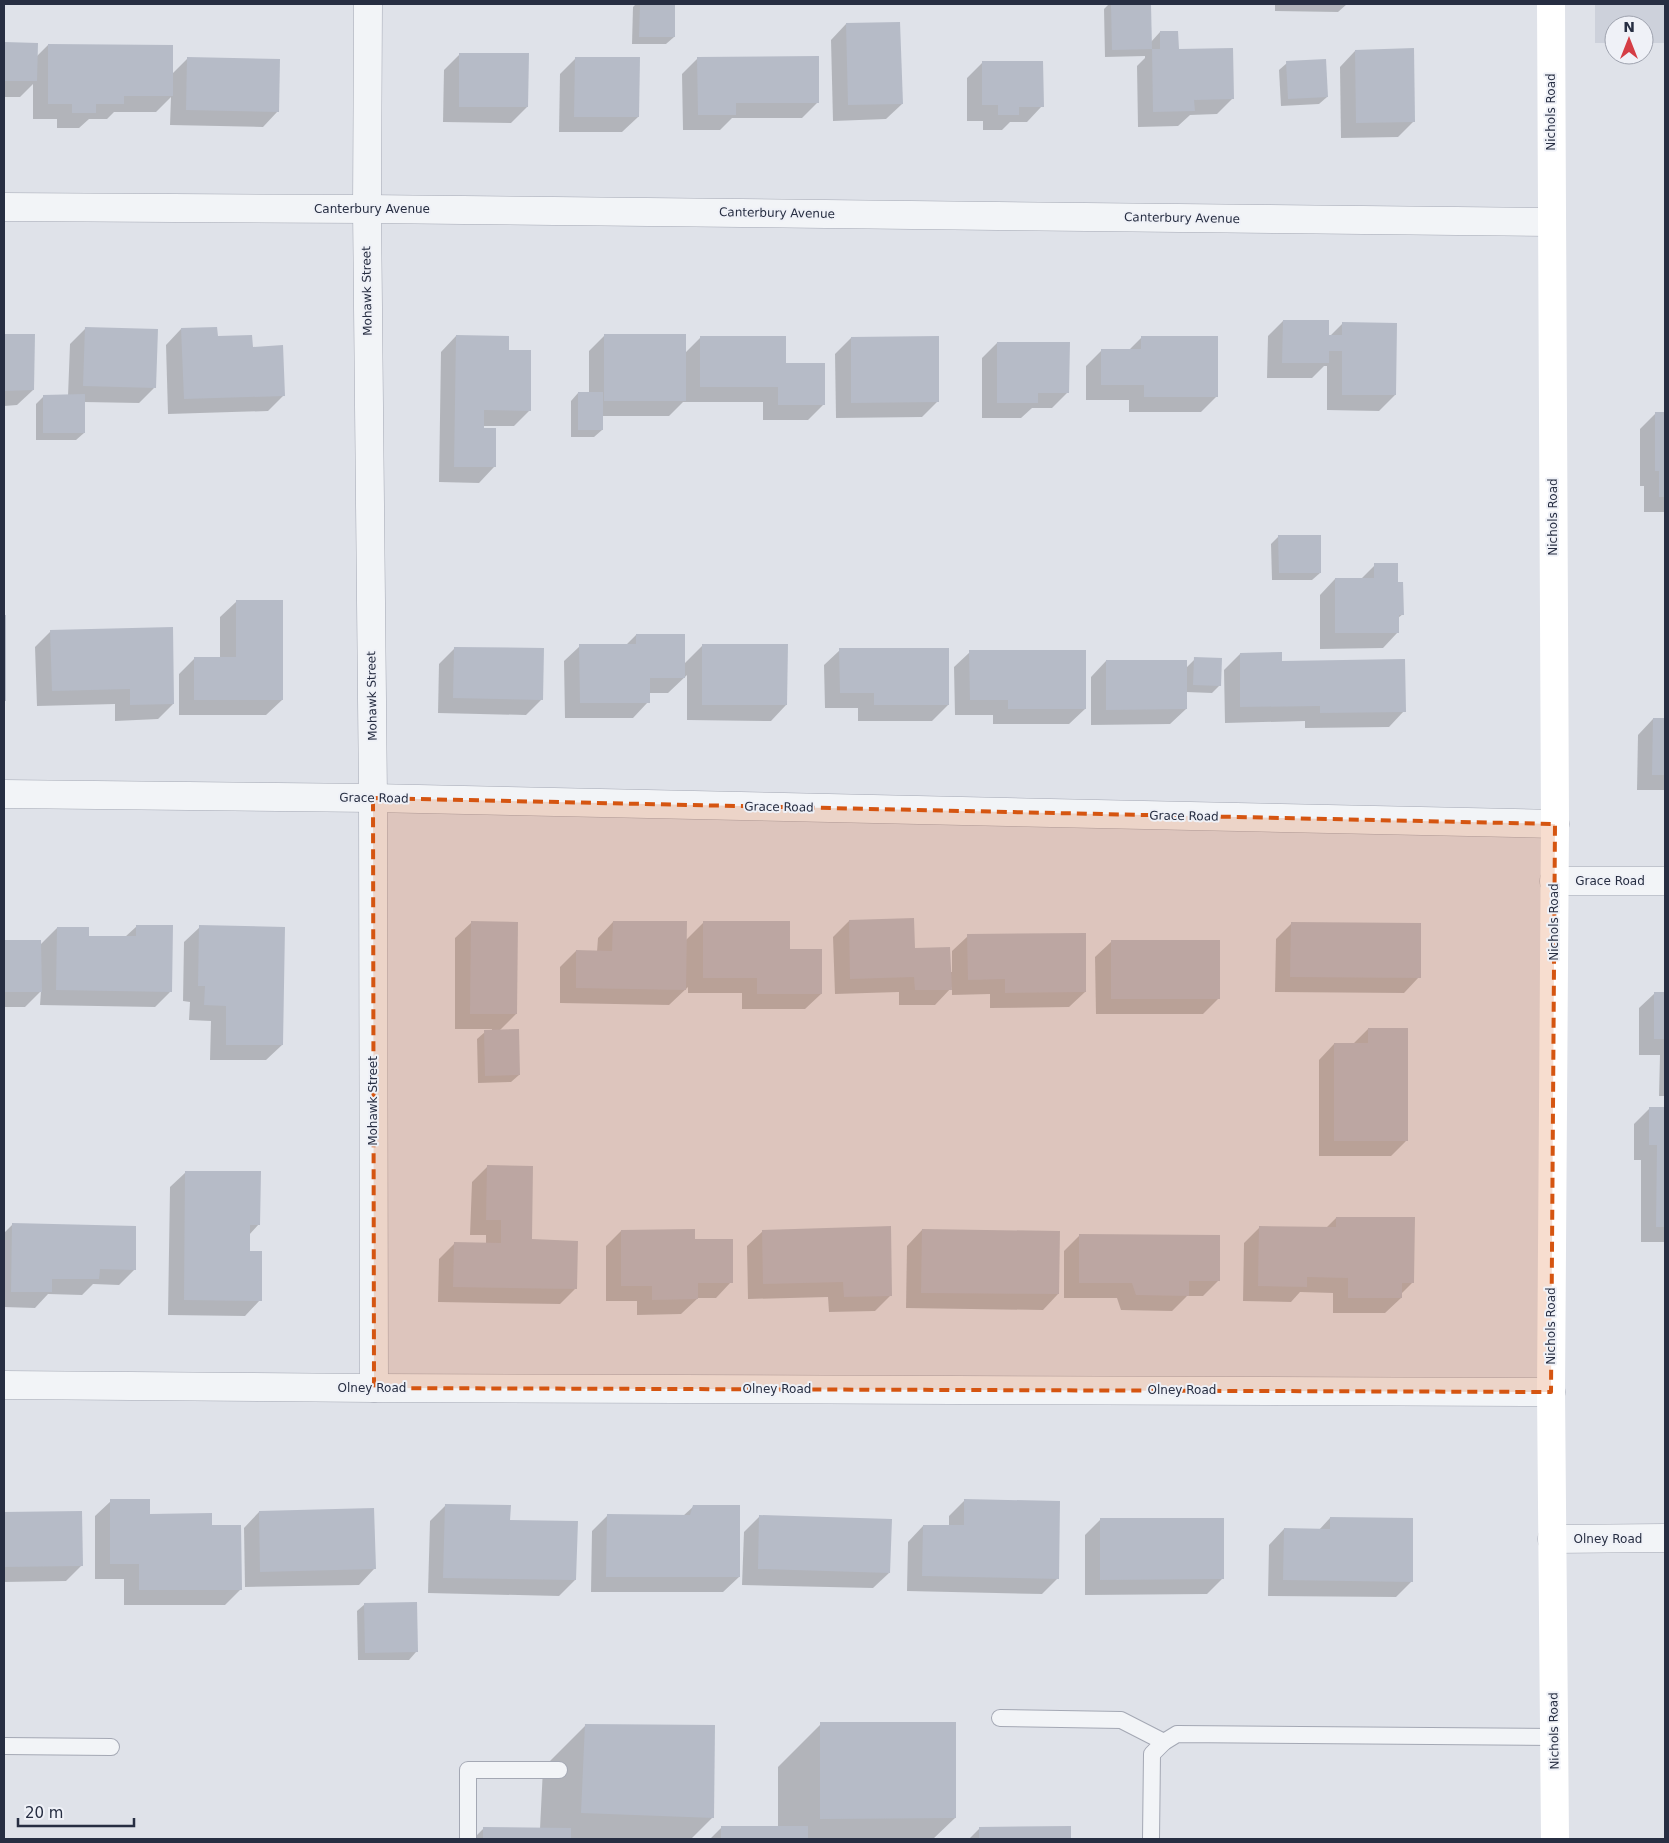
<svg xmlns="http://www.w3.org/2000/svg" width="1669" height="1843" font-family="'DejaVu Sans',sans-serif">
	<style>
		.built { fill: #cdd1db }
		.shadow { fill: #0003 }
		.building { fill: #b6bbc7 }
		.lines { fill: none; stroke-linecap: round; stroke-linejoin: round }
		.lane-casing { stroke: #a4a8b4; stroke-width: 18 }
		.street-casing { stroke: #a4a8b4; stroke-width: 29 }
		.lane { stroke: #f2f4f7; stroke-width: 16 }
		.street { stroke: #f2f4f7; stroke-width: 28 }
		.secondary { stroke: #fff; stroke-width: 28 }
		.marked { fill: #d55511; fill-opacity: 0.2; stroke: #d55511; stroke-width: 4; stroke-dasharray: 10 6; stroke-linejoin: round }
		.labels { text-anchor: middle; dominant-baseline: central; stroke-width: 4; stroke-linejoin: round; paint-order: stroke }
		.street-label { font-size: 12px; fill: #272e42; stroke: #eff1f7 }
	</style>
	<rect width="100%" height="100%" fill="#dfe2e9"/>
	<path class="built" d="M1595,4H1665V43H1644V25H1614V43H1595Z"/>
	<g class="shadow">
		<path d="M636,4H674V37L666,44H632L633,7Z"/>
		<path d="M1109,4H1150L1151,42L1160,32L1233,98L1217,114L1190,115L1178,126L1138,127L1137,66L1145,58V56L1105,57L1104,9Z"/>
		<path d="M1275,4H1347L1338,12L1275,11Z"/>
		<path d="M846,24L902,104L886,119L833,121L831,40Z"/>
		<path d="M4,43L36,44V57L48,45L172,74L187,59L278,111L263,127L170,125L171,97L156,112H114L107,119H89L79,128H57V119H33V84L20,97H4Z"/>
		<path d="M1355,51L1414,121L1398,137L1341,138L1340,67Z"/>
		<path d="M460,54L527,107L511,123L443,122L444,70Z"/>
		<path d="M576,58L638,117L622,132H559L560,74Z"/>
		<path d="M698,58L818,102L802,118H732L720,130H683L682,74Z"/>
		<path d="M982,63L1042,106L1027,122H1010L1002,130H983V121H967V78Z"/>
		<path d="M1287,63L1327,97L1319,104L1281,106L1279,70Z"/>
		<path d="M1283,321L1327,336H1330L1343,323L1395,395L1379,411L1327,410V366H1324L1312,378H1267L1268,336Z"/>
		<path d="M85,329L154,388L139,403L84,402V433L76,440H36V404L44,396H68L70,344Z"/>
		<path d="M181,329L252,348L283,396L268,411L168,414L166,345Z"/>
		<path d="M4,335H34L33,390L17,405L4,406Z"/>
		<path d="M456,336L508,351L530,410L514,426H483L494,467L479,483L439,482L441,352Z"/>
		<path d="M604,336L685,353L700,338L785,364L823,405L808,420H763V402H683L669,416H602V430L594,437H571V401L578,393H589V351Z"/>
		<path d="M1142,337L1217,396L1201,412H1129V400H1086V366L1101,351H1128Z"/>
		<path d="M851,338L938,401L922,417L836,418L835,354Z"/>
		<path d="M997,343L1068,392L1052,408H1032L1021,418H982V358Z"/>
		<path d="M1656,413H1665V512H1644V486H1640V429Z"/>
		<path d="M1279,536L1320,573L1312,580H1272L1271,544Z"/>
		<path d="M1375,565L1396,583L1403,614L1398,618V632L1383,648L1320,649V595L1335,579H1361Z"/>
		<path d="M236,602L282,700L266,715H179V674L194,659H220V617Z"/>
		<path d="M4,616H5L4,701Z"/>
		<path d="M51,631L173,704L158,719L115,721V704L37,706L35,647Z"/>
		<path d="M636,635L684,664L702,646L786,705L771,721L687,720V675L668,693H648V702L633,718H565L564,661L580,646L626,645Z"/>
		<path d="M455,648L542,699L526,715L438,713L439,664Z"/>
		<path d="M840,650L948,705L932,721H858V708H825L824,665Z"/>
		<path d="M970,652L1085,709L1069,724H993V715H955L954,667Z"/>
		<path d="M1240,654L1281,662L1404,711L1389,727L1305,728V721L1225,723L1224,670Z"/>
		<path d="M1195,659L1220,685L1212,693L1186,692V709L1170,724L1091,725V677L1106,661L1186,668Z"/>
		<path d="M1653,719H1665V790H1637L1638,735Z"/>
		<path d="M849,921L913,949L950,972H952V951L968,936L1085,992L1069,1007L990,1008V994L952,995V987L935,1005H899V992L835,994L833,937Z"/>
		<path d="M613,922L686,940L703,923L789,950L821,994L805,1009H742V993H688V987L669,1005L560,1003V967L576,951L597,952L598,938Z"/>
		<path d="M471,923L516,1014L499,1031L519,1075L511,1082L478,1083L477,1039L485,1032L492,1031V1029H455V938Z"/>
		<path d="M1292,923L1419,977L1404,993L1275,992L1276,939Z"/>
		<path d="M137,926L170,992L155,1007L40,1005L41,991L25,1007H4V941H40V945L57,928L88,937H125Z"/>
		<path d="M200,927L282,1045L266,1060H210L211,1021L189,1020L190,1002L183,1001L184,942Z"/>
		<path d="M1111,942L1219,998L1203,1014H1096L1095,957Z"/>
		<path d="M1655,993H1665V1096H1659L1660,1055H1639V1008Z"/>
		<path d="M1368,1029L1406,1141L1391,1156H1319V1060L1334,1044H1353Z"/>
		<path d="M1650,1108H1665V1242H1641V1160H1634V1124Z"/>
		<path d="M487,1167L530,1240L575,1289L560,1304L438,1302L439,1259L455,1243L486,1244V1235H470L472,1182Z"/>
		<path d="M186,1172L259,1224L249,1235V1252L260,1300L245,1316L168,1315L170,1187Z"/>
		<path d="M1336,1218L1413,1282L1401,1294V1298L1385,1313H1333V1293L1300,1292L1291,1302L1243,1301L1244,1243L1259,1228H1326Z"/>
		<path d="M13,1224L135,1269L119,1285L93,1284L82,1295L48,1294L35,1308L4,1307V1233Z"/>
		<path d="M922,1230L1058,1294L1043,1310L906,1308L907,1246Z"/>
		<path d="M621,1231L694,1240L731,1282L716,1298H698L681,1314L637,1315V1301H606V1246Z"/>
		<path d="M763,1231L891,1295L875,1311L829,1312L828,1297L748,1299L747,1246Z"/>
		<path d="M1080,1235L1219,1280L1203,1296H1187L1172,1311L1121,1310L1117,1298H1064V1251Z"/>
		<path d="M965,1500L1058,1578L1042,1594L907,1591L908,1542L923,1526H949V1516Z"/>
		<path d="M111,1501L149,1515L210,1526L241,1589L225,1605H124V1579H95V1516Z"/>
		<path d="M446,1505L509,1521L575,1580L559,1596L428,1593L430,1521Z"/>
		<path d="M694,1506L739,1577L723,1592H591L592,1531L607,1516H683Z"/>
		<path d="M80,1512L81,1566L66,1581L4,1582V1513Z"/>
		<path d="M259,1512L374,1569L359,1585L245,1587L244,1528Z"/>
		<path d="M760,1516L889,1573L873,1588L742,1585L744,1532Z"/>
		<path d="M1330,1518L1412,1581L1396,1597L1268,1596L1269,1545L1284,1529L1319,1530Z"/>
		<path d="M1101,1519L1223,1578L1207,1594L1085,1595V1535Z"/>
		<path d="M365,1604L416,1652L409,1660H358L357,1611Z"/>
		<path d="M821,1724L955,1818L933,1839H710L722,1827H778V1767Z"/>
		<path d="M586,1725L713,1817L691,1839H473L484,1828L540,1829L543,1768Z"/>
		<path d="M980,1828H1070V1839H969Z"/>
	</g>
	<g class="building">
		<path d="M640,4H675V37H639Z"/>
		<path d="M1111,4H1151L1152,49L1112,50Z"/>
		<path d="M900,22L903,104L848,105L846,23Z"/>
		<path d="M1160,31H1178L1179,49L1233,48L1234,99L1194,100L1195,111L1153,112L1152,49H1160Z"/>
		<path d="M4,42L38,43L37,81H4Z"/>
		<path d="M48,44L173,45V96H124V104H96V113H72V104H48Z"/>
		<path d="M1414,48L1415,122L1356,123L1355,50Z"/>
		<path d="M459,53H529L528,107H459Z"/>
		<path d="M819,56V103H736V115H698L697,57Z"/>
		<path d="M187,57L280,59L279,112L186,110Z"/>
		<path d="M575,57H640L639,117H574Z"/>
		<path d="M1326,59L1328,97L1288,99L1286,61Z"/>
		<path d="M982,61H1043L1044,107H1019V115H998V105H982Z"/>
		<path d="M1283,320H1329V335H1342V322L1397,323L1396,395H1342V351H1329V363H1282Z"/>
		<path d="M85,327L158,329L156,388L83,386Z"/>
		<path d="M217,327L218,336L252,335L253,347L283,345L285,396L184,399L181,328Z"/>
		<path d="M4,334H35L34,390L4,391Z"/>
		<rect x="604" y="334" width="82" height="67"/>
		<path d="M456,335L509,336V350H531V411L484,410V428H496V467H454Z"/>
		<path d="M700,336H786V363H825V405H778V387H700Z"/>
		<path d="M939,336V402L851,403V337Z"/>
		<path d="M1141,336H1218V397H1144V385H1101V349H1141Z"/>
		<path d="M997,342H1070L1069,393H1038V403H997Z"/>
		<rect x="578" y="392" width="25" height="38"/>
		<path d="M85,394V433H43V395Z"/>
		<path d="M1655,412H1665V497H1659V471H1655Z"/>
		<path d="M1278,535H1321V573H1279Z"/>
		<path d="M1374,563H1398V582H1403L1404,615H1399V633H1335V578H1374Z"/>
		<path d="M236,600H283V700H194V657H236Z"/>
		<rect x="4" y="615" width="2" height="86"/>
		<path d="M173,627L174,704L130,705V689L52,691L50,630Z"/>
		<path d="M636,634H685V678H650V703H580L579,644H636Z"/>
		<path d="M702,644H788L787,705H702Z"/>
		<path d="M454,647L544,648L543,700L453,698Z"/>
		<path d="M839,648H949V705H874V693H840Z"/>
		<path d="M969,650H1086V709H1008V700H970Z"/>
		<path d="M1282,652V661L1405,659L1406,712L1320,713V706L1240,707V653Z"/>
		<path d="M1194,657L1222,658L1221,686L1193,685Z"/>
		<path d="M1106,660H1187V709L1106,710Z"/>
		<path d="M1653,718H1665V775H1652Z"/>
		<path d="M914,918L915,948L950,947L952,990H915L914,977L850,979L849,920Z"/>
		<path d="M471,921L518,922L517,1014H470Z"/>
		<path d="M613,921H687L686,990L576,988V950L612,951Z"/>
		<path d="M703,921H790V949H822V994H757V978H703Z"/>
		<path d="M1291,922L1421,923V978L1290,977Z"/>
		<path d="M136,925H173L172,992L56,990L57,927H89V936H136Z"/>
		<path d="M199,925L285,927L283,1045H226V1006L204,1005L205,986H198Z"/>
		<path d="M1086,933V992L1005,993V979L968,980L967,934Z"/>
		<path d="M4,940H41L42,992H4Z"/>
		<rect x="1111" y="940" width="109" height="59"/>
		<rect x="1654" y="992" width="11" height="47"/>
		<path d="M1368,1028H1408V1141H1334V1043H1368Z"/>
		<path d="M519,1029L520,1075L485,1076L484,1030Z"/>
		<path d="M1649,1107H1665V1227H1656L1657,1145H1649Z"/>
		<path d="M487,1165L533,1166L532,1239L578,1241L577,1289L453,1287L454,1242L501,1243V1220H486Z"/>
		<path d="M185,1171H261L260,1225H250V1251H262V1301L184,1300Z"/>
		<path d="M1336,1217H1415L1414,1283H1402V1298H1348V1278L1307,1277V1287L1258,1286L1259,1226L1336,1227Z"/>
		<path d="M12,1223L136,1226V1270L100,1269L99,1279H52V1292H11Z"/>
		<path d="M891,1226L892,1296L844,1297L843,1282L763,1284L762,1230Z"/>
		<path d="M695,1229V1239H733V1283H698V1299L652,1300V1286H621V1230Z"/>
		<path d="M922,1229L1060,1231L1059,1294L921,1293Z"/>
		<path d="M1079,1234L1220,1235V1281H1189V1296L1136,1295L1132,1283H1079Z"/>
		<path d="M110,1499H150V1514L212,1513V1525H241L242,1590H139V1564H110Z"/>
		<path d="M964,1499L1060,1501L1059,1579L922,1576L923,1525H964Z"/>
		<path d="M445,1504L511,1505L510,1520L578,1521L576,1580L443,1578Z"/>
		<path d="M693,1505H740V1577H606L607,1514L690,1515Z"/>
		<path d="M374,1508L376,1569L260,1572L259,1511Z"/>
		<path d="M82,1511L83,1566L4,1567V1512Z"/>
		<path d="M759,1515L892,1519L890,1573L758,1569Z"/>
		<path d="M1330,1517L1413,1518V1582L1283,1580L1284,1528L1330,1529Z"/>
		<path d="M1100,1518H1224V1579L1100,1580Z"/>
		<path d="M417,1602L418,1652L365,1653L364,1603Z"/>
		<path d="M820,1722H956V1818L820,1819Z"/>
		<path d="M585,1724L715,1725L714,1818L581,1813Z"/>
		<rect x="721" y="1826" width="87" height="13"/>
		<path d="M1071,1826V1839H979V1827Z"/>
		<path d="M483,1827L571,1828V1839H483Z"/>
	</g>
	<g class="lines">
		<g class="lane-casing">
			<g id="lane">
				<path d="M1000,1718L1121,1720L1164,1742"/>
				<path d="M4,1746L111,1747"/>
				<path d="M468,1839V1770H559"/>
				<path d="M1151,1839L1152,1754L1164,1742L1177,1734L1554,1737"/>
			</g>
		</g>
		<g class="street-casing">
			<g id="street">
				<path d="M368,4L367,209L373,798L374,1388"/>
				<path d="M4,207L367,209L1551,222"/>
				<path d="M4,794L373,798L1555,824"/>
				<path d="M1554,881H1665"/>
				<path d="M4,1385L374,1388L1551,1392"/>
				<path d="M1552,1539L1665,1538"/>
			</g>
		</g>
		<use href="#lane" class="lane"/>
		<use href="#street" class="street"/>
		<path class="secondary" d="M1551,4L1555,824L1551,1392L1555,1839"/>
	</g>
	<path class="marked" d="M373,798L1555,824L1551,1392L374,1388Z"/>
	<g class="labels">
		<g class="street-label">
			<text transform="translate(1551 112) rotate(-90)">Nichols Road</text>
			<text x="372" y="209">Canterbury Avenue</text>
			<text transform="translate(777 213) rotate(1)">Canterbury Avenue</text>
			<text transform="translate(1182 218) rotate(1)">Canterbury Avenue</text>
			<text transform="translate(367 291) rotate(-91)">Mohawk Street</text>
			<text transform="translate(1553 517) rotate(-90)">Nichols Road</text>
			<text transform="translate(372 696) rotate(-91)">Mohawk Street</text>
			<text transform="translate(374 798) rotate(1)">Grace Road</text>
			<text transform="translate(779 807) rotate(1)">Grace Road</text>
			<text transform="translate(1184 816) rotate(1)">Grace Road</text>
			<text x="1610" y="881">Grace Road</text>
			<text transform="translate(1554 922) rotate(-90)">Nichols Road</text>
			<text transform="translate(373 1101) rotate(-90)">Mohawk Street</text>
			<text transform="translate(1551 1326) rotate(-90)">Nichols Road</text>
			<text x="372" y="1388">Olney Road</text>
			<text x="777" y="1389">Olney Road</text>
			<text x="1182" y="1390">Olney Road</text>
			<text x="1608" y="1539">Olney Road</text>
			<text transform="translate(1554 1731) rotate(-91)">Nichols Road</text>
		</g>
	</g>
	<rect width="1669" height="1843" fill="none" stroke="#272e42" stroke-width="10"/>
	<g transform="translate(1629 40)"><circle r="24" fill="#eff1f7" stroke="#9fa3af"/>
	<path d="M0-4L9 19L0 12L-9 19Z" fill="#d53d45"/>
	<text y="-8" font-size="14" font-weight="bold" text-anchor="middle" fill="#272e42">N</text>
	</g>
	<path d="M18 1818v8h116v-8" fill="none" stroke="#272e42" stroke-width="2.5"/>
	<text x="25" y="1818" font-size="15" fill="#272e42" stroke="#eff1f7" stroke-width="4" paint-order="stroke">20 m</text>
</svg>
